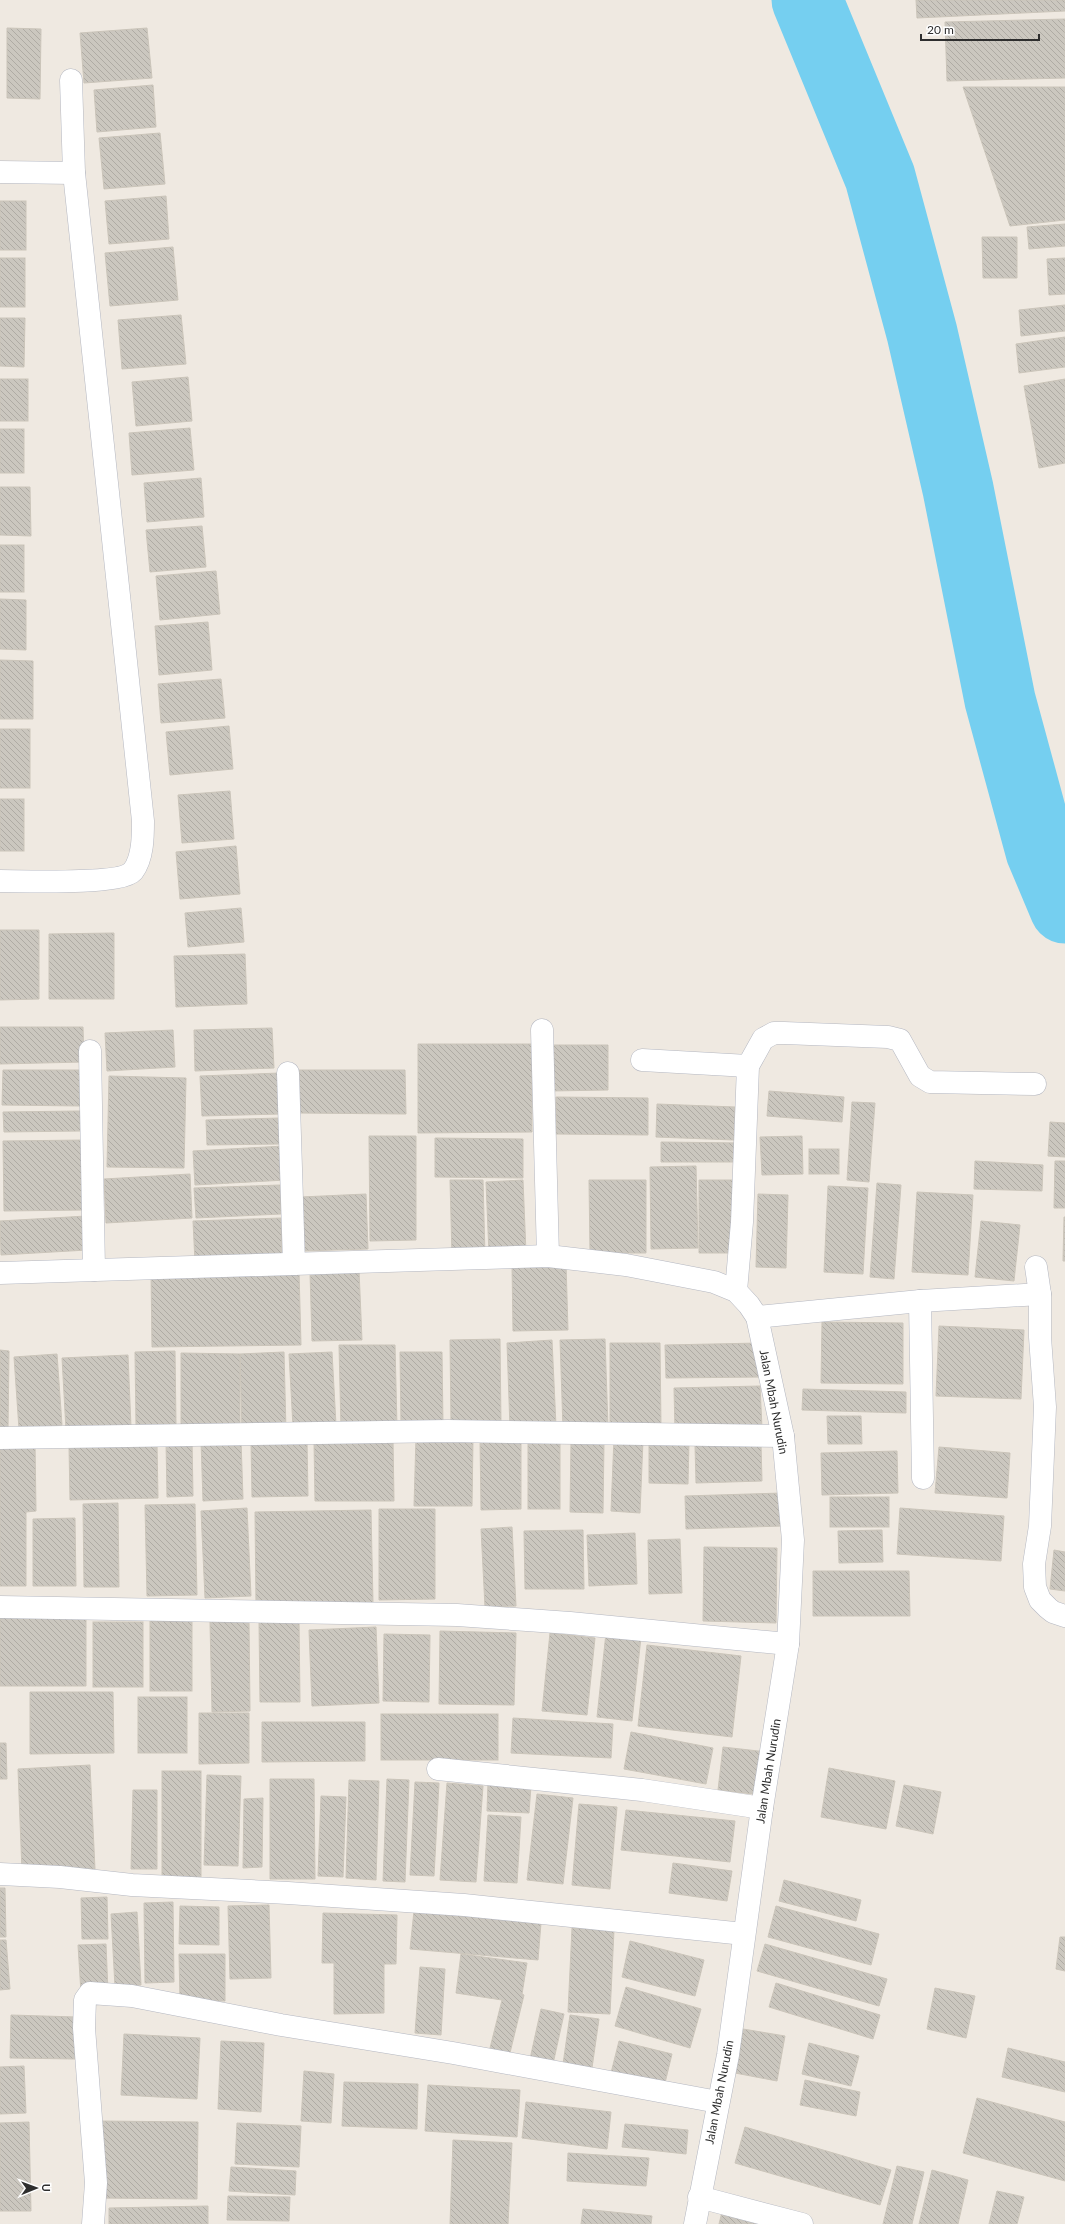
<svg xmlns="http://www.w3.org/2000/svg" width="1065" height="2224" font-family="Lato,sans-serif">
	<style>
		.lines { fill: none; stroke-linecap: round; stroke-linejoin: round }
		.river { stroke: #75cff0; stroke-width: 71 }
		.building { fill: url(#building-back-hatch); stroke: #cbc5ba }
		.street-casing { stroke: #b4b7c1; stroke-width: 23 }
		.street { stroke: #fff; stroke-width: 22 }
		.labels { text-anchor: middle; dominant-baseline: central; stroke-width: 3; stroke-linejoin: round; paint-order: stroke }
		.street-label { font-size: 12px; fill: #2e2e2e; stroke: #fff }
	</style>
	<defs>
		<pattern id="building-back-hatch" width="6" height="6" patternUnits="userSpaceOnUse"><rect width="6" height="6" fill="#cbc7bf"/><path d="M-1 5l2 2M0 0l6 6M5-1l2 2" fill="none" stroke="#afaba4"/></pattern>
	</defs>
	<rect width="100%" height="100%" fill="#efe9e1"/>
	<g class="lines">
		<path class="river" d="M807,0L880,177L922,333L958,489L1000,700L1041,851L1065,908"/>
	</g>
	<g class="building">
		<path d="M916,0H1065V11L917,18Z"/>
		<path d="M1065,19V78L947,81L945,22Z"/>
		<path d="M7,28L41,29L40,99L7,98Z"/>
		<path d="M147,28L152,78L84,83L80,33Z"/>
		<path d="M153,85L156,127L97,132L94,90Z"/>
		<path d="M963,87H1065V220L1010,226Z"/>
		<path d="M160,133L165,184L104,189L99,138Z"/>
		<path d="M166,196L169,239L109,244L105,201Z"/>
		<rect x="0" y="201" width="26" height="49"/>
		<path d="M1065,224V246L1029,249L1027,227Z"/>
		<path d="M982,237H1017V278H983Z"/>
		<path d="M173,247L178,300L110,306L105,253Z"/>
		<rect x="0" y="258" width="25" height="49"/>
		<path d="M1065,258V294L1049,295L1047,259Z"/>
		<path d="M1065,305V331L1021,336L1019,310Z"/>
		<path d="M181,315L186,364L122,369L118,320Z"/>
		<path d="M0,318H25L24,367L0,366Z"/>
		<path d="M1065,337V367L1019,373L1016,344Z"/>
		<path d="M188,377L192,421L136,426L132,382Z"/>
		<rect x="0" y="379" width="28" height="42"/>
		<path d="M1065,379V463L1039,468L1024,386Z"/>
		<path d="M190,428L194,470L132,475L129,433Z"/>
		<rect x="0" y="429" width="24" height="44"/>
		<path d="M201,478L204,517L147,522L144,483Z"/>
		<path d="M0,487H30L31,536L0,535Z"/>
		<path d="M202,526L206,567L150,572L146,530Z"/>
		<rect x="0" y="545" width="24" height="47"/>
		<path d="M216,571L220,614L160,620L156,576Z"/>
		<path d="M0,599L26,600V650L0,649Z"/>
		<path d="M208,622L212,670L159,675L155,626Z"/>
		<path d="M0,660L33,661V719H0Z"/>
		<path d="M221,679L225,718L161,723L158,684Z"/>
		<path d="M229,726L233,769L170,775L166,732Z"/>
		<rect x="0" y="729" width="30" height="59"/>
		<path d="M230,791L234,839L182,843L178,795Z"/>
		<rect x="0" y="799" width="24" height="52"/>
		<path d="M236,846L240,894L180,899L176,852Z"/>
		<path d="M241,908L244,942L188,947L185,913Z"/>
		<path d="M0,930H39V999L0,1000Z"/>
		<path d="M114,933V999H49V934Z"/>
		<path d="M245,954L247,1004L176,1007L174,956Z"/>
		<path d="M0,1027H83L84,1062L0,1064Z"/>
		<path d="M272,1028L274,1068L195,1071L194,1030Z"/>
		<path d="M173,1030L175,1067L107,1071L105,1033Z"/>
		<path d="M418,1044H532V1132L418,1133Z"/>
		<path d="M550,1045H608V1090L550,1091Z"/>
		<path d="M3,1070H82L81,1106L2,1105Z"/>
		<path d="M299,1070H405L406,1114L299,1113Z"/>
		<path d="M280,1073L281,1114L202,1116L200,1076Z"/>
		<path d="M109,1076L186,1078L184,1168L107,1167Z"/>
		<path d="M769,1091L844,1097L842,1122L767,1116Z"/>
		<path d="M556,1097L648,1098V1135L556,1134Z"/>
		<path d="M852,1102L875,1103L869,1182L847,1180Z"/>
		<path d="M657,1104L735,1107L734,1140L656,1137Z"/>
		<path d="M80,1111L81,1131L4,1132L3,1112Z"/>
		<path d="M280,1118L281,1144L207,1145L206,1120Z"/>
		<path d="M1050,1122L1065,1123V1157L1048,1156Z"/>
		<path d="M369,1136H416V1240L370,1241Z"/>
		<path d="M802,1136L803,1174L762,1175L760,1137Z"/>
		<path d="M435,1138L523,1139V1178L435,1177Z"/>
		<path d="M85,1140V1210L4,1211L3,1141Z"/>
		<path d="M661,1142L741,1143V1162H661Z"/>
		<path d="M284,1146L286,1180L195,1185L193,1151Z"/>
		<rect x="809" y="1149" width="30" height="25"/>
		<path d="M975,1161L1043,1165L1042,1191L974,1189Z"/>
		<path d="M1055,1161H1065V1208H1054Z"/>
		<path d="M696,1166L698,1248L651,1249L650,1167Z"/>
		<path d="M190,1174L192,1218L106,1223L104,1179Z"/>
		<path d="M450,1180H483L485,1256L452,1257Z"/>
		<path d="M523,1180L526,1253L489,1254L486,1182Z"/>
		<path d="M589,1180H646V1253H590Z"/>
		<path d="M699,1180H734L736,1253H699Z"/>
		<path d="M877,1183L901,1185L894,1279L870,1277Z"/>
		<path d="M280,1185L281,1214L196,1218L194,1188Z"/>
		<path d="M828,1186L868,1188L863,1274L824,1272Z"/>
		<path d="M917,1192L973,1195L968,1275L912,1272Z"/>
		<path d="M366,1194L368,1249L302,1251L301,1197Z"/>
		<path d="M758,1194L788,1195L786,1268L756,1267Z"/>
		<path d="M86,1216L87,1250L1,1255L0,1221Z"/>
		<path d="M1064,1217H1065V1261H1063Z"/>
		<path d="M281,1218L282,1259L195,1262L193,1221Z"/>
		<path d="M981,1221L1020,1225L1014,1281L975,1277Z"/>
		<path d="M566,1263L568,1330L513,1331L512,1264Z"/>
		<path d="M359,1270L362,1340L312,1341L310,1272Z"/>
		<path d="M299,1271L301,1345L152,1347L151,1273Z"/>
		<path d="M822,1322L903,1323V1384L821,1383Z"/>
		<path d="M939,1326L1024,1330L1021,1399L936,1396Z"/>
		<path d="M500,1339L501,1425H451L450,1340Z"/>
		<path d="M605,1339L608,1427L563,1429L560,1340Z"/>
		<path d="M552,1340L556,1426L510,1428L507,1343Z"/>
		<path d="M610,1343H660L661,1428L610,1429Z"/>
		<path d="M760,1343L761,1377L666,1378L665,1345Z"/>
		<path d="M339,1345H395L397,1427L341,1429Z"/>
		<path d="M0,1350L9,1351L8,1430H0Z"/>
		<path d="M175,1351L176,1424L136,1425L135,1352Z"/>
		<path d="M284,1352L286,1431L242,1432L240,1354Z"/>
		<path d="M332,1352L336,1425L293,1427L289,1354Z"/>
		<path d="M400,1352H442L443,1426H401Z"/>
		<path d="M181,1353L240,1354V1426H181Z"/>
		<path d="M57,1354L62,1425L19,1429L14,1357Z"/>
		<path d="M128,1355L131,1427L66,1430L62,1358Z"/>
		<path d="M760,1386L762,1428L675,1431L674,1388Z"/>
		<path d="M803,1389L906,1392V1413L802,1410Z"/>
		<path d="M827,1416H861L862,1444H828Z"/>
		<path d="M416,1437L473,1438L472,1506H414Z"/>
		<path d="M614,1438L643,1440L640,1513L611,1511Z"/>
		<path d="M480,1439H521V1509L481,1510Z"/>
		<path d="M192,1440L193,1496L167,1497L166,1441Z"/>
		<path d="M241,1440L243,1499L203,1501L201,1441Z"/>
		<path d="M393,1440L394,1501H315L314,1441Z"/>
		<path d="M571,1440H604L603,1513L570,1512Z"/>
		<path d="M649,1440L689,1441L688,1484L649,1483Z"/>
		<path d="M307,1441L308,1496L252,1497L251,1442Z"/>
		<rect x="528" y="1441" width="32" height="68"/>
		<path d="M35,1443L36,1511L26,1512V1586H0V1444Z"/>
		<path d="M157,1444L158,1498L70,1500L69,1446Z"/>
		<path d="M761,1444L762,1481L696,1483L695,1445Z"/>
		<path d="M939,1447L1010,1453L1007,1498L935,1493Z"/>
		<path d="M897,1451L898,1493L822,1495L821,1453Z"/>
		<path d="M782,1493L783,1526L686,1529L685,1496Z"/>
		<rect x="830" y="1497" width="59" height="30"/>
		<path d="M118,1503L119,1587H84L83,1504Z"/>
		<path d="M195,1504L197,1595L147,1596L145,1505Z"/>
		<path d="M247,1508L251,1596L205,1598L201,1511Z"/>
		<path d="M900,1508L1004,1516L1001,1561L897,1554Z"/>
		<path d="M379,1509H435V1599L379,1600Z"/>
		<path d="M371,1510L373,1603L256,1605L255,1512Z"/>
		<path d="M75,1518L76,1586H33V1519Z"/>
		<path d="M512,1527L516,1606L485,1607L481,1529Z"/>
		<path d="M583,1530L584,1589H525L524,1531Z"/>
		<path d="M882,1530L883,1562L839,1563L838,1531Z"/>
		<path d="M635,1533L637,1584L589,1586L587,1535Z"/>
		<path d="M680,1539L682,1593L649,1594L648,1540Z"/>
		<path d="M704,1547L777,1548L776,1623L703,1621Z"/>
		<path d="M1054,1550L1065,1552V1591L1050,1589Z"/>
		<path d="M813,1571H909L910,1616H813Z"/>
		<path d="M86,1611V1686H0V1612Z"/>
		<path d="M299,1620L300,1702H260L259,1621Z"/>
		<rect x="150" y="1621" width="42" height="70"/>
		<path d="M249,1621L250,1711L212,1712L210,1622Z"/>
		<rect x="93" y="1622" width="50" height="65"/>
		<path d="M376,1627L379,1703L312,1706L309,1630Z"/>
		<path d="M440,1631L516,1633L514,1705L439,1704Z"/>
		<path d="M550,1633L595,1638L587,1715L542,1711Z"/>
		<path d="M606,1633L641,1637L632,1721L597,1717Z"/>
		<path d="M384,1634L430,1635L429,1702L383,1701Z"/>
		<path d="M647,1645L741,1656L732,1737L638,1726Z"/>
		<path d="M30,1692H113L114,1753L30,1754Z"/>
		<rect x="138" y="1697" width="49" height="56"/>
		<path d="M199,1713H249V1763L199,1764Z"/>
		<rect x="381" y="1714" width="117" height="46"/>
		<path d="M513,1718L613,1724L611,1758L511,1753Z"/>
		<path d="M262,1722H365V1761L262,1762Z"/>
		<path d="M631,1732L713,1748L706,1784L624,1769Z"/>
		<path d="M0,1743H6L7,1779H0Z"/>
		<path d="M723,1747L767,1752L762,1795L718,1790Z"/>
		<path d="M90,1765L95,1869L22,1872L18,1769Z"/>
		<path d="M829,1768L895,1781L886,1829L821,1817Z"/>
		<rect x="162" y="1771" width="39" height="108"/>
		<path d="M207,1775L241,1776L238,1866L204,1865Z"/>
		<path d="M270,1779H314L315,1879H270Z"/>
		<path d="M387,1779L409,1780L405,1882L383,1881Z"/>
		<path d="M349,1780L379,1781L376,1880L346,1878Z"/>
		<path d="M415,1782L439,1783L434,1876L410,1875Z"/>
		<path d="M447,1783L483,1786L476,1882L440,1880Z"/>
		<path d="M488,1783L531,1786L529,1813L487,1811Z"/>
		<path d="M904,1785L941,1792L933,1834L896,1826Z"/>
		<path d="M133,1790H157V1869H131Z"/>
		<path d="M537,1794L573,1798L563,1884L527,1880Z"/>
		<path d="M321,1796L346,1797L343,1877L318,1876Z"/>
		<path d="M263,1798L262,1867L243,1868L244,1799Z"/>
		<path d="M579,1804L617,1807L610,1889L572,1885Z"/>
		<path d="M626,1810L735,1821L730,1862L621,1850Z"/>
		<path d="M488,1815L521,1817L517,1883L484,1881Z"/>
		<path d="M673,1863L732,1871L727,1901L669,1893Z"/>
		<path d="M784,1880L861,1900L856,1921L779,1901Z"/>
		<path d="M0,1888H5L6,1937H0Z"/>
		<path d="M107,1897L108,1939H82L81,1898Z"/>
		<path d="M173,1902L174,1982L145,1983L144,1903Z"/>
		<path d="M269,1905L271,1978L230,1979L228,1906Z"/>
		<path d="M180,1906L219,1907V1945L179,1944Z"/>
		<path d="M776,1906L879,1934L871,1965L768,1937Z"/>
		<path d="M414,1911L541,1923L538,1960L410,1949Z"/>
		<path d="M137,1912L141,1985L115,1987L111,1914Z"/>
		<path d="M323,1913L397,1915L396,1964H384V2013L334,2014V1963H322Z"/>
		<path d="M572,1928L614,1930L610,2014L568,2012Z"/>
		<path d="M1060,1937H1065V1971L1056,1969Z"/>
		<path d="M0,1940H6L10,1989L0,1990Z"/>
		<path d="M630,1941L704,1960L695,1996L622,1977Z"/>
		<path d="M106,1944L108,1992L81,1993L78,1945Z"/>
		<path d="M765,1944L887,1979L879,2006L757,1971Z"/>
		<path d="M179,1954H225V2001H180Z"/>
		<path d="M461,1954L527,1963L522,1994L524,1995L509,2057L489,2052L502,2000L456,1993Z"/>
		<path d="M420,1967L445,1969L441,2035L415,2033Z"/>
		<path d="M776,1983L880,2015L873,2039L769,2007Z"/>
		<path d="M626,1987L701,2009L690,2048L615,2026Z"/>
		<path d="M935,1988L975,1996L966,2038L927,2029Z"/>
		<path d="M541,2009L564,2014L553,2064L530,2059Z"/>
		<path d="M11,2015L76,2017L75,2059L10,2058Z"/>
		<path d="M570,2015L599,2019L592,2068L563,2064Z"/>
		<path d="M743,2029L785,2036L777,2081L735,2073Z"/>
		<path d="M124,2034L200,2038L197,2099L121,2095Z"/>
		<path d="M221,2041L264,2043L261,2112L218,2109Z"/>
		<path d="M619,2041L672,2054L664,2087L611,2073Z"/>
		<path d="M809,2043L859,2056L851,2086L802,2074Z"/>
		<path d="M1008,2048L1065,2062V2092L1002,2077Z"/>
		<path d="M24,2066L26,2113L0,2114V2067Z"/>
		<path d="M304,2071L334,2074L331,2123L301,2121Z"/>
		<path d="M805,2080L860,2092L856,2116L800,2105Z"/>
		<path d="M344,2082L418,2084L417,2129L342,2126Z"/>
		<path d="M428,2085L520,2090L517,2137L425,2131Z"/>
		<path d="M977,2098L1065,2122V2181L963,2153Z"/>
		<path d="M526,2102L611,2112L607,2149L522,2138Z"/>
		<path d="M99,2121L198,2122L197,2199L99,2198Z"/>
		<path d="M29,2122L31,2211H0V2123Z"/>
		<path d="M237,2123L301,2126L299,2167L235,2164Z"/>
		<path d="M625,2124L688,2130L686,2154L622,2147Z"/>
		<path d="M745,2127L891,2170L880,2205L735,2163Z"/>
		<path d="M453,2140L512,2143L508,2224H450Z"/>
		<path d="M568,2153L649,2158L646,2186L567,2181Z"/>
		<path d="M897,2166L924,2172L912,2224H883Z"/>
		<path d="M231,2167L296,2171L295,2195L229,2191Z"/>
		<path d="M932,2170L968,2180L958,2224H919Z"/>
		<path d="M997,2191L1024,2197L1017,2224H989Z"/>
		<path d="M228,2196L290,2197L289,2221L227,2220Z"/>
		<path d="M208,2206V2224H109V2208Z"/>
		<path d="M583,2209L652,2216L651,2224H581Z"/>
		<path d="M722,2212L769,2224H719Z"/>
	</g>
	<g class="lines">
		<g class="street-casing">
			<g id="street">
				<path d="M0,172L74,173"/>
				<path d="M0,881C22,881 121,885 133,871C143,858 143,836 143,821L74,173L71,80"/>
				<path d="M542,1030L548,1256"/>
				<path d="M90,1051L94,1270"/>
				<path d="M642,1060L748,1066"/>
				<path d="M288,1073L294,1264"/>
				<path d="M1036,1267L1040,1294V1337L1045,1407L1040,1526L1034,1564L1035,1587L1040,1600L1048,1608L1053,1612L1065,1616"/>
				<path d="M0,1273L548,1256L626,1265L714,1282L736,1291L749,1305L757,1317L783,1436L793,1540L788,1644L762,1808L728,2055L695,2224"/>
				<path d="M736,1291L742,1222L748,1066L763,1039L774,1033H784L888,1037L900,1040L920,1076L930,1082L1035,1084"/>
				<path d="M920,1301L923,1478"/>
				<path d="M757,1317L920,1301L1040,1294"/>
				<path d="M0,1438L448,1431L783,1436"/>
				<path d="M0,1607L457,1615L570,1623L788,1644"/>
				<path d="M438,1769L642,1790L762,1808"/>
				<path d="M0,1874L60,1877L132,1885L288,1893L464,1905L744,1934"/>
				<path d="M699,2197L802,2224"/>
				<path d="M93,2224L96,2183L84,2028L85,2000L90,1993L132,1996L281,2025L453,2053L718,2102"/>
			</g>
		</g>
		<use href="#street" class="street"/>
	</g>
	<g class="labels">
		<g class="street-label">
			<text transform="translate(774 1402) rotate(79)">Jalan Mbah Nurudin</text>
			<text transform="translate(768 1771) rotate(-81)">Jalan Mbah Nurudin</text>
			<text transform="translate(719 2092) rotate(-79)">Jalan Mbah Nurudin</text>
		</g>
	</g>
	<g transform="translate(36 2188) rotate(89)" stroke="#ffffff" stroke-width="3" paint-order="stroke">
	<path d="M0-3L7 15L0 10L-7 15Z" fill="#2e2e2e"/>
	<text y="-6" font-size="11" font-weight="bold" text-anchor="middle" fill="#2e2e2e">U</text>
	</g>
	<path d="M921 34v6h118v-6" fill="none" stroke="#2e2e2e" stroke-width="2"/>
	<text x="927" y="34" font-size="12" fill="#2e2e2e" stroke="#ffffff" stroke-width="3" paint-order="stroke">20 m</text>
</svg>
